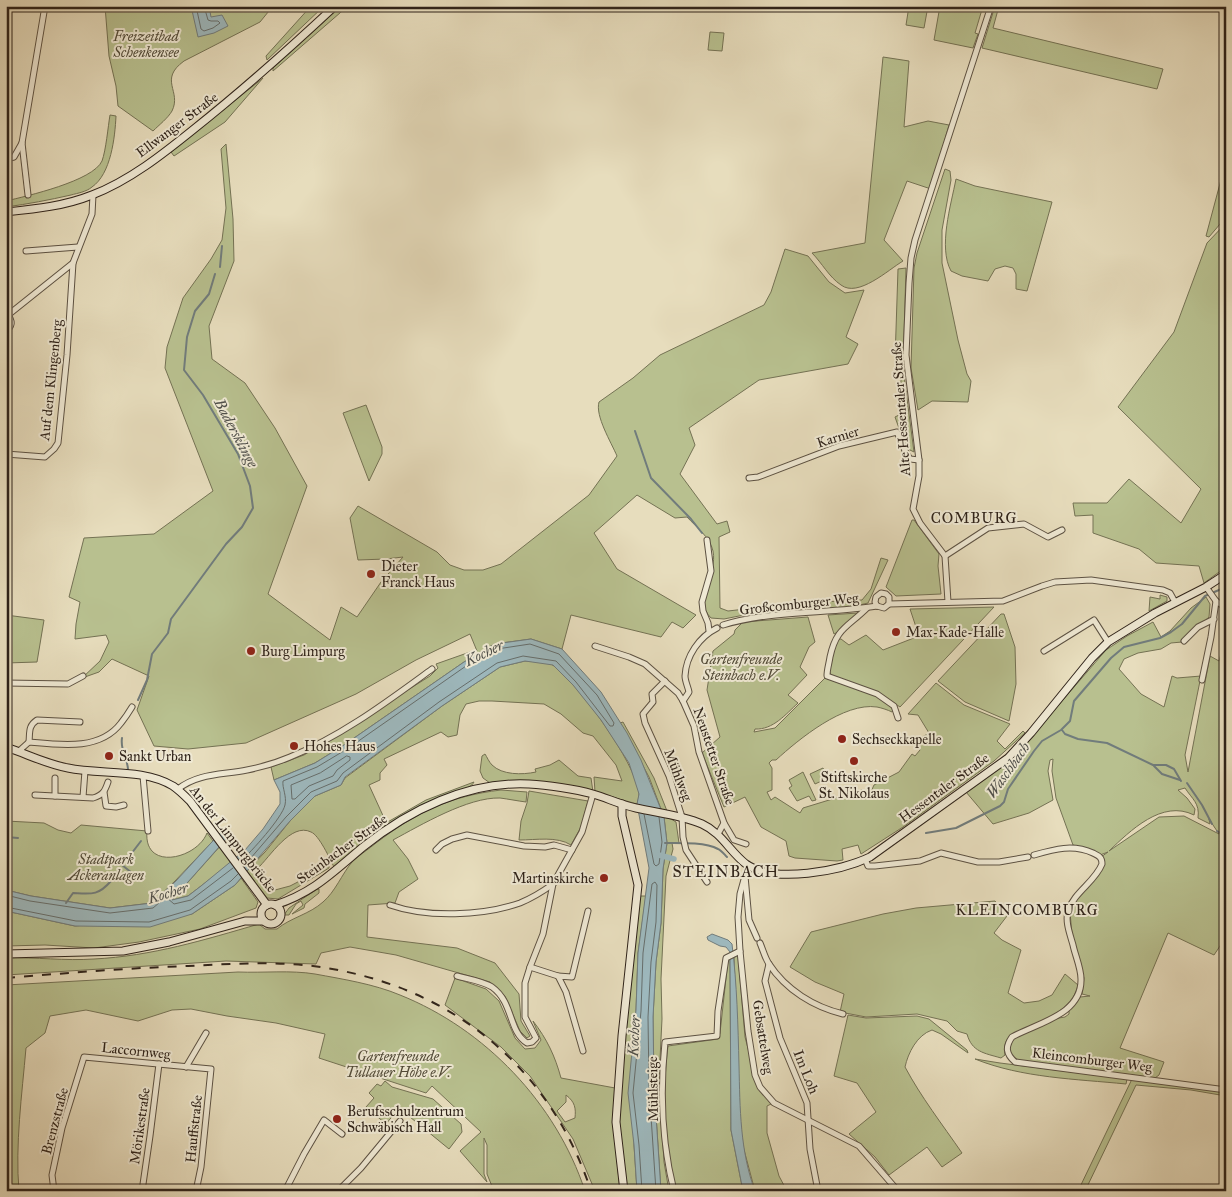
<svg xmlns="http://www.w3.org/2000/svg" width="1232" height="1197" font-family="'IM FELL Great Primer',serif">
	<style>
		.green { fill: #b8c08f; stroke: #747254; fill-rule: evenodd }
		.water { fill: #9db8bd; stroke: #717c7c }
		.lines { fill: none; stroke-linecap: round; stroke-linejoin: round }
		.shore { stroke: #666e6c; stroke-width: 1 }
		.stream { stroke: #717c7c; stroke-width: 2 }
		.canal { stroke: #9db8bd; stroke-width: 5.5 }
		.street-casing { stroke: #5d5243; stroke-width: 7 }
		.secondary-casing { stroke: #2f231a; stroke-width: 9 }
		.street { stroke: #efe9d4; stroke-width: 5 }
		.secondary { stroke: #efe9d4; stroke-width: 7 }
		.rail { stroke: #2f231a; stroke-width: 2; stroke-dasharray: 9 9; stroke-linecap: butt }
		.poi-dot { fill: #8f2418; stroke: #efe9d4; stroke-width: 2 }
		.labels { text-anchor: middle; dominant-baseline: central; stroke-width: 4; stroke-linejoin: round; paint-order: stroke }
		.park-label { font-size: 14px; font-style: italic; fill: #514a37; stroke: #efe9d4 }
		.street-label { font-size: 14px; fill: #2f231a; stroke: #efe9d4 }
		.poi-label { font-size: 14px; fill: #2f231a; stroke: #efe9d4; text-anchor: start }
		.water-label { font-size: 15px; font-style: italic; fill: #50504b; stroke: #efe9d4 }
		.neighbourhood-label { font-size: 15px; letter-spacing: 1px; fill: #2f231a; stroke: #efe9d4 }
		.quarter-label { font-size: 16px; letter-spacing: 1px; fill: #2f231a; stroke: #efe9d4 }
	</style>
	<rect width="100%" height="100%" fill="#e7ddbd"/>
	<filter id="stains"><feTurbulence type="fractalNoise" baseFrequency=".004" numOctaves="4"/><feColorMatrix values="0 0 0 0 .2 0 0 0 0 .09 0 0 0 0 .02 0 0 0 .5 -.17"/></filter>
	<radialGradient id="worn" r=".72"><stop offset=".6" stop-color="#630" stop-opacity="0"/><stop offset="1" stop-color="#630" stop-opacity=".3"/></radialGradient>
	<g class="green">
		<path d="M105,6H273L260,22L184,61C158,80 182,91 172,111C168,118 159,125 153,131L118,106L116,86L109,56Z"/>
		<path d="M311,6H324L267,60L266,56Z"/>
		<path d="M341,6H348L273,71V68Z"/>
		<path d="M909,6H928L924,28L906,25Z"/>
		<path d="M940,6H983L975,33L978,34L973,48L934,40Z"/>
		<path d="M995,6H999L993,28L1163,69L1157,89L982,48Z"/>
		<path d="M710,32L724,33L722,51L708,50Z"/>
		<path d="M883,57L909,61L904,127L928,121L949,125L931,189L907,181L884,240L903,261C888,270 858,298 841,285C829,277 822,263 812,253L865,243Z"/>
		<path d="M263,78L225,122L174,156L171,152Z"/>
		<path d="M110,115L116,116C115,137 111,174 92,187C86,192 78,193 71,195C49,200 28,204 6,207V201C27,196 93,181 102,161C106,150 108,127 110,115Z"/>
		<path d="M226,144L233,219L234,261L209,326L212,359L245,383L275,428L307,486L268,594L330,640L341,607L357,617L381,582L403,557L386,559L358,560L350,518L358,506L437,552L450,565L464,570H483L501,564L589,495L617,456C611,442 595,416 599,402L633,378L660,355L764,305L771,292L785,249L808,256L829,282L845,293L864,290L846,337L858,344L848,364L759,380L689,428L695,445L680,474L717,524L727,521L730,532L719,537L720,608L728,611L798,603L862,600L871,589L881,558L888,560L868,603L851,607L759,612L724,619L711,618C692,599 718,574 713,551C710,537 696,527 687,517L675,518L637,495L594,533L617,569L696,615L683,628L672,622L661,637L571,615L562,649L531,639L494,644L464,662L344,745L315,763L274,780L271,767L304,755L430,676L438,668L436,664L470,652L472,654L477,651L470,634L416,660L356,694L246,743L188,749L154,746L137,710L149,676L112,659L99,672L82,678L100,661L109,642L106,635L75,639L76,624L80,602L69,597L84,538L154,534L213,491L165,368L167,347L183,298L211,259L222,240L226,208L221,149Z"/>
		<path d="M1226,161V217L1209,237L1206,236Z"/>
		<path d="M945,169L950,171L951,180L942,230V263L958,340L967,374L971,381L968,402L932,401L918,410L911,368L914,268L917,253Z"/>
		<path d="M956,179L975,186L1052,202L1027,291L1016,289V274L1013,268L1005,266L995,269L988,281L962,276L951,271C938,247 951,205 956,179Z"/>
		<path d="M1226,223V567L1204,583L1199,566L1156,563L1139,549L1093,533V515L1075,516L1073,503H1107L1129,479L1181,523L1201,489L1118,407L1174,332L1207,243Z"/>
		<path d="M906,268L903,368L914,452L906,448L895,417L899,415L902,361L895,360L898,269Z"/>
		<path d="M366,405L382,447V454L369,481L343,413Z"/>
		<path d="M912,520H914L939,554L938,566L941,594L896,596L886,587Z"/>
		<path d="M1160,595L1167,597V601L1149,611L1150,597L1160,599Z"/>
		<path d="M1206,597L1210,604L1209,617L1182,642L1171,643L1161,649L1138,653L1124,659L1119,669L1141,694L1164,707L1172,676L1177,678L1201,676L1185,755L1188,772L1210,656L1219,661L1226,633V937L1214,955L1168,933L1120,1048L1164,1062L1159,1075L1155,1078L1020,1061L1011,1055L1009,1049L1013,1039L1018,1036L1053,1019L1065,1017L1069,1014V1011L1080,997L1090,996L1082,994L1084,978L1072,935L1070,912L1075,901L1102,869L1101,857L1108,852L1100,855L1091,850L1073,845L1056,798L1052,771L1053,759L1050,760L1048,771L1053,800L1029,813L993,824L966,792L1025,744L1106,650L1127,636L1153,622L1161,637L1170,631L1191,608ZM1185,788C1192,799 1200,803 1198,818L1210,824L1209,819L1219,834L1184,816L1159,817L1109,851C1130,831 1162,799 1194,815L1195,809L1187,798L1178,790Z"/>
		<path d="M994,607L900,707L881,694L832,676L829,671L837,639H841L849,645L866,635L883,650L919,636L910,609Z"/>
		<path d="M858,613L836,633L834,634L828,615Z"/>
		<path d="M1001,614H1004L1015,647L1016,684L1009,721L965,702L938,681Z"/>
		<path d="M6,615L44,620L37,662L6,663Z"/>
		<path d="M808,617L815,642L809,647L800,667L807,675L788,695L798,703C786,714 773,730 755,729L754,732L775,728L825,678L877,696L894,708L892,712C888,710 882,708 877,707C844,702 799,739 776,760H772L769,763L772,768V790L767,792L771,800L775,797L800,813L803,808L862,790L870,794L874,785L899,772L912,754L915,756L920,750L916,741L929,733L918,715L908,714L936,683L964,705L1010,724L997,741L1005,749L1023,731L1025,733L994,761L903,827L861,854L858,845L842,849L843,860L837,861L795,858L789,856L786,841L761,827L745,797L724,807L702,753L720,737L707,690L713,651L734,634L735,630L743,622Z"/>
		<path d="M525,661C533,662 548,661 554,666C580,686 635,762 639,793C639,797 638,801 637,804L595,792L594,777L622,781L616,765L593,736L583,733L561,714L544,704L492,701H479L466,704L460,715L457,735L448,737L441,732L384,759L387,765L380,773V780L369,785L385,820L378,824L379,827L426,800L474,782C470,791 443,795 433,800C396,816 365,842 334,867C330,859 319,835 311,832C291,822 270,857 257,869L260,880L267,886L275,890L290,886L329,866V868L278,899L267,898L247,871L265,852L290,821L315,796L341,785L345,778L442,706L500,667Z"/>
		<path d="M623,722L654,778L667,811L661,809L649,777L620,723Z"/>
		<path d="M485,754C487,757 489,762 492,765C502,775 522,775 536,772L535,769L550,765L559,760L578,776L591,778L593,792L510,781L490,783L483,778L480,771L482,756Z"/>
		<path d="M823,768L828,778L815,784L810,774Z"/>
		<path d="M803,772L816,800L812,801L809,796L797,801L789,788L792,786L789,780Z"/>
		<path d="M501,790L527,792L526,802C518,801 508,799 500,798C468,797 421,825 393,840L408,859L418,879L399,892L395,903L368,905L367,937L457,948L495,963L519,994L521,1021L530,1036L527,1038L520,1031L505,996L490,982L396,955L350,947L321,953L316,964L226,961L6,975V958C36,957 65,961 94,959C152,956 204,940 259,924L265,929H277C290,918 310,914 323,902C335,892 342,874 352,862C359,855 369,849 376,843C417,812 450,796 501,790Z"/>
		<path d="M529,791L588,801L581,827L571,845C557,836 536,840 519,840L521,821L527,803Z"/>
		<path d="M664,817L671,819L676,822L679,843H672L673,849L666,876L661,979L662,1019L659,1079L664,1162L669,1191H661L654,1085L653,1017L656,962L661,923L663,869L667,843Z"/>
		<path d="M6,821L44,823L58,830L71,833L81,825L147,831C143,872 197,859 207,833L213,841L175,881L152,903L110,908L31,896L6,890Z"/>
		<path d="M223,843L235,860L188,896L172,900Z"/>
		<path d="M241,878L258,902L256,908L200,929L139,942L94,948L45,945L6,946V911L75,926L192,914L235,885Z"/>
		<path d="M317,889H319V893L305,904L304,908L292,914L303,905L301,901L296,904L289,915H284L289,908Z"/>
		<path d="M638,896H646L638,953L636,1010L634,1145L637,1191H627L619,1121L621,1077Z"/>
		<path d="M995,901L1007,916L994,933L1002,940L1021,950L1008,993L1024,1003L1039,1001L1052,995L1065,974L1078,985C1072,1011 1045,1019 1023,1029C1017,1032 1010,1035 1007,1040C1004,1045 1004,1050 1005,1055L1001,1058C984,1053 972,1052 967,1034L957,1031L947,1021L917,1014L866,1017L840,1012L844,994L815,982L790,967L811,932L883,914L916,908Z"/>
		<path d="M738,955L745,1037L757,1083L773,1103L767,1106V1133L779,1176L787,1191H755L743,1146L740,1125L734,956Z"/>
		<path d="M730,959L731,1130L743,1191H676C664,1144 662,1093 668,1046L718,1039L720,1033L728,960Z"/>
		<path d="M238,972C263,973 291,970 315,974C342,979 374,984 400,995C485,1029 556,1103 585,1191H494L487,1174V1145L484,1138V1174L487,1182L460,1151L481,1132L432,1086L426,1093L319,1058L325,1034L276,1023L227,1016L191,1009L172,1010L138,1021L86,1010L50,1016L45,1033L26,1048C22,1094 15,1145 19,1191H6V985Z"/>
		<path d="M455,978L486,989L499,1001L515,1038L525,1049L535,1048L541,1040L533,1021C547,1039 555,1056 561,1078L615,1088L613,1117L620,1191H595L573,1139L530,1076L501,1047L445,1005ZM566,1095C575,1102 576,1108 575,1118L565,1122L557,1111L566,1102Z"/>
		<path d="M848,1015L866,1018L917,1016L929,1019L967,1050L968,1053L941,1034L932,1030C917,1035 908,1053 905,1067C921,1097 942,1124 962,1153L942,1167L927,1147L889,1175L875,1157L849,1134L876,1112L857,1083L834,1076Z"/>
		<path d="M975,1059L1000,1063L1127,1079L1126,1084C1076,1079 1022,1078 975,1059Z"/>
		<path d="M1132,1079L1226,1092V1096L1191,1090L1136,1085L1085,1191H1078Z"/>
		<path d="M385,1081L392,1087L433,1099L461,1124L462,1132L449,1149L399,1108L386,1124L366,1107L374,1098L369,1093L377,1084L381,1086Z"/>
	</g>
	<g class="water">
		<path d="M191,6H209L211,17L222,15L228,26L214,33L198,37Z"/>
		<path d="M531,639L562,649L601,692L627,733L641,760L664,817L667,843L663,869L661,923L656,962L653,1017L654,1085L661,1191H637L634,1145L628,1093L636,1010L638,953L649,868L637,804L639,794L629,763L601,720L573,685L553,665L525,661L500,667L442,706L345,777L341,785L315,796L290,821L235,885L192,914L150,927L75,926L6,911V890L31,896L110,908L152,903L176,881L222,831L227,838L172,900L188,896L201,886L245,850L263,829L280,804V792L274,780L315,763L344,745L464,662L495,644Z"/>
		<path d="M712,934L728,940L732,944C737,984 738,1025 739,1066C740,1108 740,1151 755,1191H743L731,1130L730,952L726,947L720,946L708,940L707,937Z"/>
	</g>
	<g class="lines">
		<g class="shore">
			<path d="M196,6L201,29L204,31L213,28L220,23L218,21H211L208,20L204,6"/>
			<path d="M347,756L350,757V760L337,770L333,776L309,786L295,799H292L291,785L320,773Z"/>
			<path d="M644,814L654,864L656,866L659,864L662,842L659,817"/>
			<path d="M241,861C251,852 282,818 285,805C287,796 282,788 283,781L317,767L347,749L466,666L497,649L530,644L559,654L597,695L614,723L613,726H610L576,682L556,661L523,656L497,663L439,702L343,773L337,781L311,792L286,817L244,866"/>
			<path d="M6,895L30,901L110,913L153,908L166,897L174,904L191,900L233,868"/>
			<path d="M6,907L76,921L149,922L190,910L231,881L238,874"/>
			<path d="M642,1191L639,1145L633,1093L641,1011L643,953L652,884L655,882L657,885L656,922L651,962L648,1017L649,1086L656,1191"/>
		</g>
		<g class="stream">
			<path d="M220,267L222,246"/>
			<path d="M635,431L651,478L691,519L702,533"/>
			<path d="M138,700L147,680L152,654L168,633L171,619L226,544L242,527L253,508L250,486L238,454L203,395L184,370L187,337L195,311L209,294L215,274"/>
			<path d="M1062,730L1065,734L1078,739L1107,743L1153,765H1166L1174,769L1181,781"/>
			<path d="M122,738C120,750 127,757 128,769"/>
			<path d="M1154,766L1162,774L1180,780"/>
			<path d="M1187,783L1202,805L1212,824"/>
			<path d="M1217,831L1226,836"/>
			<path d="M926,833L956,828L1000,806L1004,802L1008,789L1034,751L1042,741L1061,730L1070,721L1074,701L1111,658L1124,647L1160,638L1171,632L1182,624L1205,596L1226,587"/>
			<path d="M6,837L18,838"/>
			<path d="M665,843C679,843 705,842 718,849C721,850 724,854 727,857"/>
			<path d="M113,877L115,875L130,876L132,873L122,865V863L128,858L141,841"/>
			<path d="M66,903L73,893C91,894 98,896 111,881"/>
		</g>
		<path class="canal" d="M659,855L674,859"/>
		<g class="street-casing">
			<g id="street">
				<path d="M22,143L28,195"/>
				<path d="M6,159L14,157L22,143L45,6"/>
				<path d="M26,251L78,247"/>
				<path d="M6,332C12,326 13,322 8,315L73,263L92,214L93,195"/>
				<path d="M6,454L45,457L54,449L58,443L67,355L73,263"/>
				<path d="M749,478L758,477L839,446L897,432L906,453L910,459L919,460"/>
				<path d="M707,540L711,571L702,602L703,611L708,623L709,631"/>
				<path d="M945,556L988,528L1024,524L1048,537L1062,530"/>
				<path d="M1206,587L1216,601L1226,608"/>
				<path d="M948,602L945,556L920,523L913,509L919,476V460L906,355L909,283L911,258L915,240L991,6"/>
				<path d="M877,606L875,602L876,597L881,593L886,594L889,597V604"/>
				<path d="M867,608C848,627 836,628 830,657C829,664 827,669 827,676L877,694L894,706L898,718"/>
				<path d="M723,625C772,610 826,614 877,606L884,608L889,604L1003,601L1042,586L1055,582L1091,580L1163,590L1170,593L1175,602"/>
				<path d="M1184,641L1198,627L1214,619"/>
				<path d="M595,646L629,657L645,664L678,693L683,701L694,726L699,752L723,820L724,823L718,834"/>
				<path d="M1044,651L1094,620L1108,642"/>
				<path d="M1202,680L1211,637L1216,601"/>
				<path d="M665,681L652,694L653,702L643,714L645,723L669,776L682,817L683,837L686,850L707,882"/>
				<path d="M6,683L68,684L83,676"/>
				<path d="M683,701L689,692C688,687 685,681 685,676C686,656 699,637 717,628"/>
				<path d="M29,742C30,732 28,726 37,720L80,722"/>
				<path d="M19,751L29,742C60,745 100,751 121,723C125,718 129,712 132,707"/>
				<path d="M143,776L148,831"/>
				<path d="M55,778V796"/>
				<path d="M178,789C198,773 223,775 247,770C262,767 276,763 290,757C342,736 388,701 432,669"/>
				<path d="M104,792L106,806L116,807L124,805"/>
				<path d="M35,795L93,798C103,795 105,791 108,782"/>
				<path d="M83,797L85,771"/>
				<path d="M724,823L734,840L746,844"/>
				<path d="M436,850L442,844L452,839L467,835L524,846L545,847L554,845L572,850"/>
				<path d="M1034,855C1055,849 1073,844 1093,853C1099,856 1102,857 1102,864C1095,882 1074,892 1068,911C1065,922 1070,934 1073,945C1075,955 1081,968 1081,979C1082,1015 1037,1023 1012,1037C1005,1047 1006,1054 1015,1062L1226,1090"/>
				<path d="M865,859L868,866H875L920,861L941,853L978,862H999L1028,857"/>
				<path d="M749,866L745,876L749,920L757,938"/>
				<path d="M745,876L740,894L738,917L740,951L748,1031L755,1075L760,1087L774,1103L859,1146L898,1191"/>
				<path d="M390,905C427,918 483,916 520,903C532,898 542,892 553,884"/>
				<path d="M760,943C763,950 765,958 769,964C786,990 814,1007 843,1014"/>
				<path d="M769,964L765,981L771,1004L780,1038L807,1103L810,1149L818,1191"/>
				<path d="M530,967L558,976"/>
				<path d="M457,976C468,979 482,981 492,987C514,1003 508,1031 527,1043L532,1042L536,1038L525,1017V983L530,967L543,934L553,884L582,832L593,794"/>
				<path d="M583,1051L566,992L558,976L572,977L588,911"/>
				<path d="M186,1067L206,1033"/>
				<path d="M54,1191L52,1175L62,1128L84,1057L211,1069L201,1167L196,1191"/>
				<path d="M142,1191L150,1136L159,1064"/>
				<path d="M285,1191L304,1154L324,1120L342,1134"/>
				<path d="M338,1191L361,1168L400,1121"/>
				<path d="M674,1191C662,1144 660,1090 665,1042L717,1036L718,1011L726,958L740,951"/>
			</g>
		</g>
		<g class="secondary-casing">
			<g id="secondary">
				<path d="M6,14L9,6"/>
				<path d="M6,212C35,209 65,206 92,195C129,181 163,154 194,129C243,90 289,49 335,6"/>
				<path d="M6,747C27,754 46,764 68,768C100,775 143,768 173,786C179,790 184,795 190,801L267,905"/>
				<path d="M622,804V816L638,885L622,1036L616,1122L624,1191"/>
				<circle cx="271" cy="914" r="10"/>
				<path d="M275,905C313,893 333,872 363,847C409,810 468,781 529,784C547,785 575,789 593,794C607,798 621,805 636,808C658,813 681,815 702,824C722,833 730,852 746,864C774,884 841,871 870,857L1008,758L1031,733L1092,658L1108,642L1155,613L1206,587L1226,574"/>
				<path d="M6,954L123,951L169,942L245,921H264"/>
			</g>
		</g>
		<use href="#street" class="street"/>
		<use href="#secondary" class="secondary"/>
		<path class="rail" d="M6,978C67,973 127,968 188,966C229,964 272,961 313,966C446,983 549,1063 591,1191"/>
	</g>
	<g class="poi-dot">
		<circle cx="371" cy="574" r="5"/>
		<circle cx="896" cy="632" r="5"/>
		<circle cx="251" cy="651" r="5"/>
		<circle cx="842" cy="739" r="5"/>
		<circle cx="294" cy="746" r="5"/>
		<circle cx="109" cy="756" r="5"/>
		<circle cx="854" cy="761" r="5"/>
		<circle cx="604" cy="878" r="5"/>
		<circle cx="337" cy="1119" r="5"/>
	</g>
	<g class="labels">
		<g class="park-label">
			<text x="146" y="36">Freizeitbad<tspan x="146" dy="16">Schenkensee</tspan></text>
			<text x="741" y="659">Gartenfreunde<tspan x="741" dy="16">Steinbach e.V.</tspan></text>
			<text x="106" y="859">Stadtpark<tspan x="106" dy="16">Ackeranlagen</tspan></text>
			<text x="398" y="1056">Gartenfreunde<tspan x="398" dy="16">Tullauer Höhe e.V.</tspan></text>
		</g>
		<g class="street-label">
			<text transform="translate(177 125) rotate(-37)">Ellwanger Straße</text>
			<text transform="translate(51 380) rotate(-84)">Auf dem Klingenberg</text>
			<text transform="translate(901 409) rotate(-94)">Alte Hessentaler Straße</text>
			<text transform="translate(838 437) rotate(-17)">Karnier</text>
			<text transform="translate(799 604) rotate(-6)">Großcomburger Weg</text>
			<text transform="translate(714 756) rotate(71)">Neustetter Straße</text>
			<text transform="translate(678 775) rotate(69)">Mühlweg</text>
			<text transform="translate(944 788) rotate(-36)">Hessentaler Straße</text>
			<text transform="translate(233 839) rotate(52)">An der Limpurgbrücke</text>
			<text transform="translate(342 849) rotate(-36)">Steinbacher Straße</text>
			<text transform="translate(763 1037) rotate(81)">Gebsattelweg</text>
			<text transform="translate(136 1051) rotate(6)">Laccornweg</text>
			<text transform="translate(1092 1060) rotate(7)">Kleincomburger Weg</text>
			<text transform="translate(806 1072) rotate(68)">Im Loh</text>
			<text transform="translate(653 1089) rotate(-91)">Mühlsteige</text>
			<text transform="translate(55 1121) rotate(-75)">Brenzstraße</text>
			<text transform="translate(140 1126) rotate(-82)">Mörikestraße</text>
			<text transform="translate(194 1129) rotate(-84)">Hauffstraße</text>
		</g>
		<g class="poi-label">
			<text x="381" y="566">Dieter<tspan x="381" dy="16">Franck Haus</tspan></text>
			<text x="906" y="632">Max-Kade-Halle</text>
			<text x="261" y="651">Burg Limpurg</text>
			<text x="852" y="739">Sechseckkapelle</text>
			<text x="304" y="746">Hohes Haus</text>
			<text x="119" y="756">Sankt Urban</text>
			<text x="854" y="777" text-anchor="middle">Stiftskirche<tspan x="854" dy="16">St. Nikolaus</tspan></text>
			<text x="594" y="878" text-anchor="end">Martinskirche</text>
			<text x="347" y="1111">Berufsschulzentrum<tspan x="347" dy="16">Schwäbisch Hall</tspan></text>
		</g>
		<g class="water-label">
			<text transform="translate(236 433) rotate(62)">Badersklinge</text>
			<text transform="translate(484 653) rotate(-26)">Kocher</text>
			<text transform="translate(1008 770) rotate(-55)">Waschbach</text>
			<text transform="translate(168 893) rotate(-17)">Kocher</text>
			<text transform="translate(634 1036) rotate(-87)">Kocher</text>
		</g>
		<g class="neighbourhood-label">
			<text x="974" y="518">COMBURG</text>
			<text x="1027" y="910">KLEINCOMBURG</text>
		</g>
		<g class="quarter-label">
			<text x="726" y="871">STEINBACH</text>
		</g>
	</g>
	<rect width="1232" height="1197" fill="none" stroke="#e7ddbd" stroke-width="25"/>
	<rect x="8" y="8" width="1217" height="1182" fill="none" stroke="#2f231a" stroke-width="2.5"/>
	<rect x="12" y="12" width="1207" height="1172" fill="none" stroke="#2f231a"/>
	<rect width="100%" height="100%" filter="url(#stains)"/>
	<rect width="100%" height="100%" fill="url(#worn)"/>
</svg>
